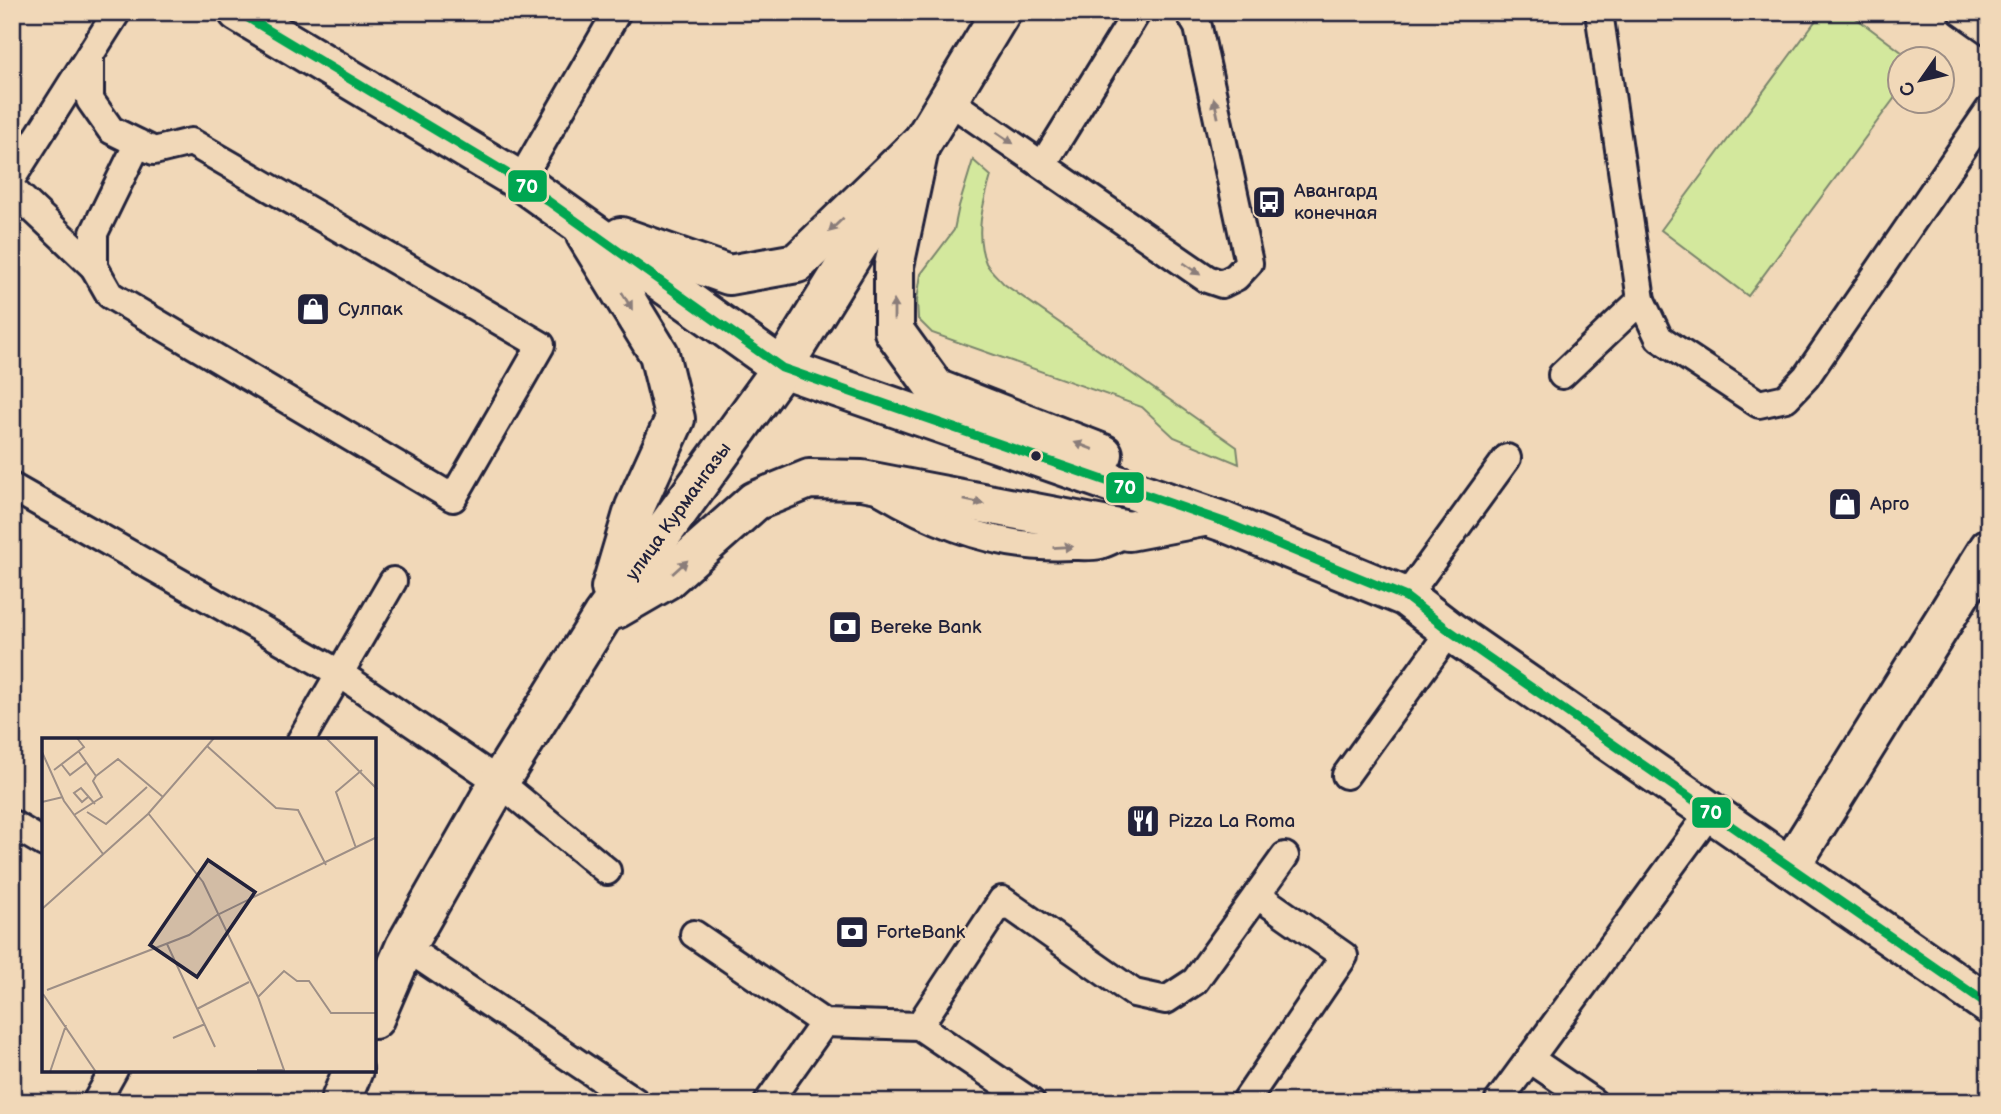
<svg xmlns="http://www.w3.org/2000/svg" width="2001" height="1114" font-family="'Balsamiq Sans',sans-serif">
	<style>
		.green { fill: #d3e89d; stroke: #7a856c; stroke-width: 2 }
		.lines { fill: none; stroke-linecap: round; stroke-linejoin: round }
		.service-casing { stroke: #22223b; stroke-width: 32 }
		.minor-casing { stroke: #22223b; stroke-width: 44 }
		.tertiary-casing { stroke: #22223b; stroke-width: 44 }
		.service { stroke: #f1d8b8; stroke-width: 26 }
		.minor { stroke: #f1d8b8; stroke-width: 38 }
		.tertiary { stroke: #f1d8b8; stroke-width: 38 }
		.bus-1-casing { stroke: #f1d8b8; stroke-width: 14 }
		.bus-1 { stroke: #00a651; stroke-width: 9 }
		.oneway { fill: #8a7d7a }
		.bus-dot { fill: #22223b; stroke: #f1d8b8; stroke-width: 2.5 }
		.labels { text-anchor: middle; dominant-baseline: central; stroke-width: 5; stroke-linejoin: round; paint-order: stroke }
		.poi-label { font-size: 19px; fill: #22223b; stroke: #f1d8b8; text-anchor: start }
		.street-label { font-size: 19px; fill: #22223b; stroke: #f1d8b8 }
		.inset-road { fill: none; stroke: #9e8f86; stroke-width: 2 }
		.view { fill: #22223b; fill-opacity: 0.15; stroke: #22223b; stroke-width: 3.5 }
		.inset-edge { fill: none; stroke: #22223b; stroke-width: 3.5 }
		.line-badge { stroke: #f1d8b8; stroke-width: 2.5 }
		.badge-label { font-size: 19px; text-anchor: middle; font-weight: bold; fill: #fff }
	</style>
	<rect width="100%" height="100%" fill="#f1d8b8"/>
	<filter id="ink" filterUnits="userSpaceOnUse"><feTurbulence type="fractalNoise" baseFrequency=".0143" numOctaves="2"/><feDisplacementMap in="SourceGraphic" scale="14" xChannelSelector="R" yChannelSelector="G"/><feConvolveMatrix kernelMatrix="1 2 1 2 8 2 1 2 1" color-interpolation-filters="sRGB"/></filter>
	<g filter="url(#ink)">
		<g class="green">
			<path d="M1822,12H1848L1911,59L1899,60V92L1748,296L1661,230Z"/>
			<path d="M973,160L991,176C983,203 974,235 986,263C990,271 999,278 1004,284L1237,447L1239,464L1174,437L1142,407L932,333L918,319L917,300L921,274L954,230L959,206Z"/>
		</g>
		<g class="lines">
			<g class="service-casing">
				<g id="service">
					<path d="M1599,12L1641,300L1659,338L1759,404L1786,398L1806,377L1989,110"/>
					<path d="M1962,12L1989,31"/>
					<path d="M90,55V100L111,130L154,151L191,142L541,345L453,498L110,295L94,267V233L138,143"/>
					<path d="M948,100L1207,279L1222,284L1236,277L1249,263L1198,27L1189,12"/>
					<path d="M1043,164L1137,12"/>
					<path d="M12,178L117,12"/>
					<path d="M520,181L617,12"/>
					<path d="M12,189L94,267"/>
					<path d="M1562,375L1641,300"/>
					<path d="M12,487L339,673L499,782L607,871"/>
					<path d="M882,492C939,526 1005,550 1072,546C1081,546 1091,547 1100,545C1110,542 1120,536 1129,531"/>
					<path d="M1406,597L1507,458"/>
					<path d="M301,740L393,581"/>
					<path d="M1346,775L1450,631"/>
					<path d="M12,824L44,843"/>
					<path d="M1257,895L1285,856"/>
					<path d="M694,934L824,1023L919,1026L1031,1102"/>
					<path d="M405,947L636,1102"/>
					<path d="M919,1026L1002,900L1134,993L1166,1000L1195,981L1257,895L1344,956L1245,1102"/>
					<path d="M1530,1059L1593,1102"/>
					<path d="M96,1102L114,1070"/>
					<path d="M768,1102L824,1023"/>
					<path d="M1498,1102L1711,811"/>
				</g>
			</g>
			<g class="minor-casing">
				<g id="minor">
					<path d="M782,368L934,123L1001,12"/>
					<path d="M1790,867L1989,548"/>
				</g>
			</g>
			<g class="tertiary-casing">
				<g id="tertiary">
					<path d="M238,12L520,181L782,368L1224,522L1406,597L1450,631L1989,1005"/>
					<path d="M920,144L894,266V331L936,389L1103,454"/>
					<path d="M586,235L659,354L675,419L635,507L611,588"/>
					<path d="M621,237L729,275L797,263L920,144"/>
					<path d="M616,609L666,580L755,501L809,479L862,480L1129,531L1203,517"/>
					<path id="s1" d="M374,1019L405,947L499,782L602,617L782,368"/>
					<path d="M340,1102L353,1070"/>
				</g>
			</g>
			<use href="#service" class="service"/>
			<use href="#minor" class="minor"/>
			<use href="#tertiary" class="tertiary"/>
			<g class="bus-1-casing">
				<path id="bus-1" d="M238,12L520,181L782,368L1224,522L1406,597L1450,631L1989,1005"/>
			</g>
			<use href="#bus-1" class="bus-1"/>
		</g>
		<defs><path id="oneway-solid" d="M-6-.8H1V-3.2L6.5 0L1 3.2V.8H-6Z" transform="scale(1.75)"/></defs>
		<g class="oneway">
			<use href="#oneway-solid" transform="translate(1216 108) rotate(-102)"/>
			<use href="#oneway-solid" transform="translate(1005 138) rotate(34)"/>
			<use href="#oneway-solid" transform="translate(836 225) rotate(136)"/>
			<use href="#oneway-solid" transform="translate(1192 269) rotate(35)"/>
			<use href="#oneway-solid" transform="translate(627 301) rotate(59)"/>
			<use href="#oneway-solid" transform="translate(894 310) rotate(-90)"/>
			<use href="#oneway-solid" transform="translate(1084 446) rotate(-159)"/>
			<use href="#oneway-solid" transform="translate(974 502) rotate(11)"/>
			<use href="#oneway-solid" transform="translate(1063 547) rotate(-3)"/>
			<use href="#oneway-solid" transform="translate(680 567) rotate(-42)"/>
		</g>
	</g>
	<defs>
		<g id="bus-square" transform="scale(1.75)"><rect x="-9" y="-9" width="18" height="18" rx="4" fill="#22223b" stroke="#f1d8b8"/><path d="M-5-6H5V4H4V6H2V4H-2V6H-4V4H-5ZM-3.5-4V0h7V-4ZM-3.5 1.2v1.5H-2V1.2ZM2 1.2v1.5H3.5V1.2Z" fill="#fff"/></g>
		<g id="shop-square" transform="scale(1.75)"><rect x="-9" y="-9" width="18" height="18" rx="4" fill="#22223b" stroke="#f1d8b8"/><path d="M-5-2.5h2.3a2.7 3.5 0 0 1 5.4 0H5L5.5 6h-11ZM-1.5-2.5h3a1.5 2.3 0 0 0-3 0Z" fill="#fff"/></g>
		<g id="bank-square" transform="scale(1.75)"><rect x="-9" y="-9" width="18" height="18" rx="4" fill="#22223b" stroke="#f1d8b8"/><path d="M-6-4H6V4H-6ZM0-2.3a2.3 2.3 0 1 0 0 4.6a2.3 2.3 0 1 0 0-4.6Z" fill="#fff"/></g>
		<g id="restaurant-square" transform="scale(1.75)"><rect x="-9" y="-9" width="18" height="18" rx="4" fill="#22223b" stroke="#f1d8b8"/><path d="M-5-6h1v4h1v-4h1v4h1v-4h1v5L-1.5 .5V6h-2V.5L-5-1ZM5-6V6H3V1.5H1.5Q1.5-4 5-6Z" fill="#fff"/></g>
	</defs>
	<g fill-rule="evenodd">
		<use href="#bus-square" x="1269" y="202"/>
		<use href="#shop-square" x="313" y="309"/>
		<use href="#shop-square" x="1845" y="504"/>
		<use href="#bank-square" x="845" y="627"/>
		<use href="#restaurant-square" x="1143" y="821"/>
		<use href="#bank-square" x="852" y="932"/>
	</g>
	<circle class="bus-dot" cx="1036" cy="456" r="6"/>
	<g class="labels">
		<g class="poi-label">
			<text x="1294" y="191">Авангард<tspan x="1294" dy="22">конечная</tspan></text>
			<text x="338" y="309">Сулпак</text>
			<text x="1870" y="504">Арго</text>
			<text x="870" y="627">Bereke Bank</text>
			<text x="1168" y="821">Pizza La Roma</text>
			<text x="876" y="932">ForteBank</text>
		</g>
		<g class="street-label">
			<text stroke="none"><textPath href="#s1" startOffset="593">улица Курмангазы</textPath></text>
		</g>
	</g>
	<g transform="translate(42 738)">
		<rect width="334" height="334" fill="#f1d8b8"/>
		<path class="inset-road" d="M284,0L335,51M165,8L234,70L256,72L284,127M0,14L22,63L61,116M20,27L28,37L44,25M12,32L42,9L35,0M54,38L76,21L121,59M46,59L40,64L32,55L39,50L53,66M0,64L21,59M45,74L64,86L105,49M106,75L161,144L216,259L242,332M32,77L60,59L51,43L54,38L37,14M314,110L294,54L320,32M0,171L106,76L172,0M125,206L173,309M5,252L147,197L175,177L335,99M1,256L54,334M216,259L242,233L255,243H267L289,275H335M155,271L207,244M131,300L163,286M215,332H243M8,334L24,287"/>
		<path class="view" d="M166,122L213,154L155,239L108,207Z"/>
		<rect width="334" height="334" class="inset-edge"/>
	</g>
	<g class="line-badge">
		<rect x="507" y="169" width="41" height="34" rx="7" fill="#00a651"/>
		<rect x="1105" y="471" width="40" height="33" rx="7" fill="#00a651"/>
		<rect x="1691" y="796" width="41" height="33" rx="7" fill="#00a651"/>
	</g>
	<g class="badge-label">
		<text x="527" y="193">70</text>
		<text x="1125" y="494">70</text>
		<text x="1711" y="819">70</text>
	</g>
	<rect width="2001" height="1114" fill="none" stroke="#f1d8b8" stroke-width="42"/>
	<rect x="21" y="21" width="1959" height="1072" fill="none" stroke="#22223b" stroke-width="2.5" filter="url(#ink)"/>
	<g transform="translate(1921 80) rotate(236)"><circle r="33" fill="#f1d8b8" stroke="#9e8f86" stroke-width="2"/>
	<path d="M0-5L12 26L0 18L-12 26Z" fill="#22223b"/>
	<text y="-10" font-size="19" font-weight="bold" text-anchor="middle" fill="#22223b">С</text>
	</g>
</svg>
